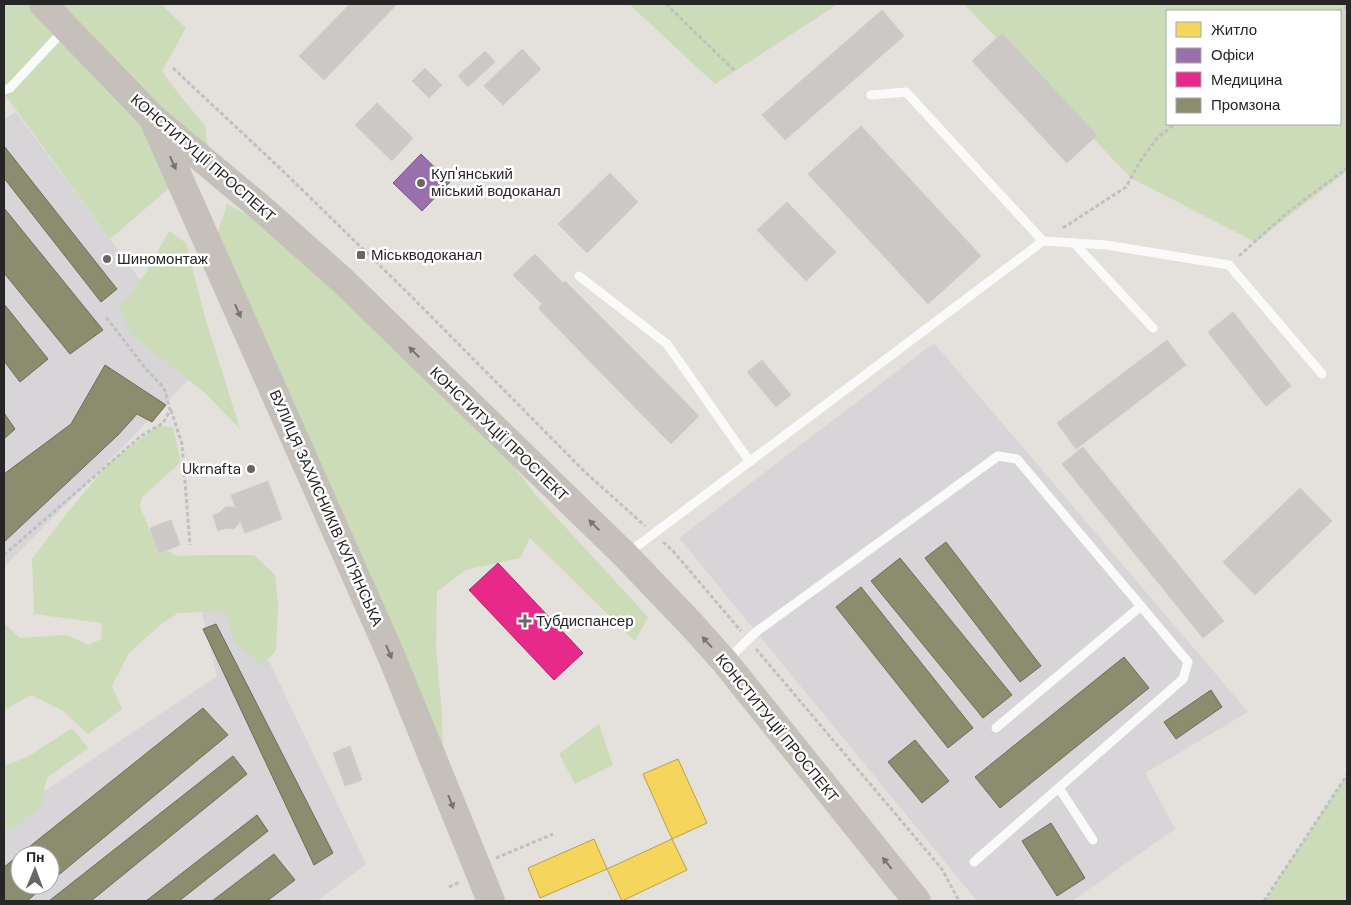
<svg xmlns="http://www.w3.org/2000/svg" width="1351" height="905" font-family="'DM Sans',sans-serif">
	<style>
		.industrial { fill: #d7d5d7; fill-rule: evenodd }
		.green { fill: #ccdcb8; fill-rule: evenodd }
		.homes { fill: #f6d55c; stroke: #b8a04c }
		.offices { fill: #9970ab; stroke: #765a83 }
		.health { fill: #e7298a; stroke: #ad286c }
		.industry { fill: #8c8c6e; stroke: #6d6d58 }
		.building { fill: #ccc8c6; stroke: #cfccc9 }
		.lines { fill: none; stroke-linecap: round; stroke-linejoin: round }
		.path { stroke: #c1c0c0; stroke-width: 3; stroke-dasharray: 4 2.5; stroke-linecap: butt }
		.service { stroke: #fbfafa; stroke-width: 9 }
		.primary { stroke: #c5c1ba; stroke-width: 28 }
		.oneway { fill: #767470 }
		.poi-dot { fill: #686766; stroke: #fff; stroke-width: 2 }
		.labels { text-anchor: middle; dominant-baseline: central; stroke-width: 5; stroke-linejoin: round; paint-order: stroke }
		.street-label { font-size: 15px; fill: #262626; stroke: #fff }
		.poi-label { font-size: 15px; fill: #262626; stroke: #fff; text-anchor: start }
	</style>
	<rect width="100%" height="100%" fill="#e4e0dc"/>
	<g class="industrial">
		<path d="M16,112L203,365L4,567V119Z"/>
		<path d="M934,343L1248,712L1145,773L1175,829L1072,901H977L679,538Z"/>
		<path d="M232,584L366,864L317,901H4V818L217,676L202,613ZM20,855H50V885H20Z"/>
	</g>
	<g class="green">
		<path d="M4,4H161L186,28L162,71L178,93L205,126L208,150L163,117L169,188L110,239L4,93Z"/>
		<path d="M629,4H838L715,84Z"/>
		<path d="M964,4H1347V171L1255,242L1131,178ZM1167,11H1340V124H1167Z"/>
		<path d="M227,204L272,229L472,412L535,494L648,617L635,641L530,538L520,558L465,570L437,592L436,648L442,714L443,763L222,261L218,231Z"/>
		<path d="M169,231L186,243L205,317L240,429L205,393L130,334L120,307L145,274Z"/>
		<path d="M158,426L173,427L181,462L142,497L140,507L156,545L177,556L205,555H254L275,575L278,605L276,651L261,665L235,642L225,611L178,613L160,625L129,653L112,686L122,709L88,734L63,711L31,695L4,710V623L20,638L67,635L89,645L101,639L102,623L34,614L32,559L64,517L109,463Z"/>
		<path d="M599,724L613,765L575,784L559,754Z"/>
		<path d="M72,728L88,748L47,778L41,805L15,828L4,831V764L7,765L29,756Z"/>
		<path d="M1347,775V901H1264L1266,899Z"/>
	</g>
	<g class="homes">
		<path d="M678,759L707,823L672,839L643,774Z"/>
		<path d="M594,839L607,869L540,898L528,868Z"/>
		<path d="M672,839L687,870L622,901L607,869Z"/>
	</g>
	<path class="offices" d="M421,154L450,182L422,211L393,183Z"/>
	<path class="health" d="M498,563L583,653L554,680L469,590Z"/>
	<g class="industry">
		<path d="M4,146L117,289L101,302L4,178Z"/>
		<path d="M4,208L103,330L70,354L4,273Z"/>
		<path d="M4,304L48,359L20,382L4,361Z"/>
		<path d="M105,365L166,405L152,422L137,414L118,435L4,542V474L71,424Z"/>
		<path d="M4,413L15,429L4,439Z"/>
		<path d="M946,542L1041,666L1020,682L925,558Z"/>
		<path d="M900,558L1012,695L983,718L871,581Z"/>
		<path d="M861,587L973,728L948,748L836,607Z"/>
		<path d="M216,624L333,853L314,865L203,629Z"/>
		<path d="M1124,657L1149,688L1000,808L975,777Z"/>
		<path d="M1211,690L1222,707L1176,739L1164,722Z"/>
		<path d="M203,708L228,735L50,882V855H20V885H46L27,901H4V867Z"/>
		<path d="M915,740L949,781L922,803L888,762Z"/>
		<path d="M233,756L247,774L91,901H49Z"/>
		<path d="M257,815L268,831L179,901H146Z"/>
		<path d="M1051,823L1085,878L1057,896L1022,841Z"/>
		<path d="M274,854L295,880L267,901H212Z"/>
	</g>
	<g class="building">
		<path d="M350,4H397L324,80L299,56Z"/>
		<path d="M882,10L904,36L785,140L762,115Z"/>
		<path d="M1002,33L1097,135L1067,163L972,61Z"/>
		<path d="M522,49L541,69L503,105L484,86Z"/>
		<path d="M485,51L495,62L468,87L458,76Z"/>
		<path d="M425,68L442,85L429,98L412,81Z"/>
		<path d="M377,103L413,138L392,161L355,125Z"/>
		<path d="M861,126L981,256L928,304L808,174Z"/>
		<path d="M610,173L638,202L587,253L558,224Z"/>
		<path d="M787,202L836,252L806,281L757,230Z"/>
		<path d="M535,254L563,283L542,304L513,275Z"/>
		<path d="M565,281L639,355L611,383L538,308Z"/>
		<path d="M1233,312L1291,386L1266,406L1208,332Z"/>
		<path d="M1167,340L1186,365L1076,449L1057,423Z"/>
		<path d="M639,355L699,416L671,444L611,383Z"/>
		<path d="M762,360L791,395L776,407L747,372Z"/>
		<path d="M1083,447L1224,621L1203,638L1062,464Z"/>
		<path d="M268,481L282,519L245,533L231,495Z"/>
		<path d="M1300,488L1332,521L1255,595L1223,562Z"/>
		<path d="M226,507H231L236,508L240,519L239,523L234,529L226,528L218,531L213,515L219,513L223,509Z"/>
		<path d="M171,520L180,545L159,553L150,528Z"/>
		<path d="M350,746L362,780L345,786L333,753Z"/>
	</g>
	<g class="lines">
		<g class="path">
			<path d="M666,4L735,71"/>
			<path d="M1338,11L1347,7"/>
			<path d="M173,68L285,173L411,296L584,471L645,526"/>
			<path d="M1063,228L1126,187L1141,160L1157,138L1175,124"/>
			<path d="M1239,256L1288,212L1347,168"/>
			<path d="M171,410L182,444L190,545"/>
			<path d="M663,542L673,551L741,631"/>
			<path d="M4,555L141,436L163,423L170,410L164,388L145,368L106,317"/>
			<path d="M756,649L942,869L959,901"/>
			<path d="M496,858L553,834"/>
			<path d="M449,887L460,882"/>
			<path d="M1264,901L1347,775"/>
			<path d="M1345,901H1347"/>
		</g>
		<g class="service">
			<path d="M4,90L10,88L63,31"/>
			<path d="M871,95L906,92L1043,241"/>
			<path d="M1074,243L1153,328"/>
			<path d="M579,276L667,344L750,462"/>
			<path d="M628,553L1043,241L1106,245L1229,265L1322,374"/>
			<path d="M727,660L756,632L998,456L1017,459L1188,662L1183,679L974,862"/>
			<path d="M996,728L1141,606"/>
			<path d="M1059,788L1093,840"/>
		</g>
		<g class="primary">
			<path d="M43,4L153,118L262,209L342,280L625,555L691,624L725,662L917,901"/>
			<path d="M155,124L390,653L491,901"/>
		</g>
	</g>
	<defs><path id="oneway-solid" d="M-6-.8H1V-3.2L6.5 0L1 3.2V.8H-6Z" transform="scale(1.25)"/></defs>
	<g class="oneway">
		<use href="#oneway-solid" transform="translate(173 163) rotate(66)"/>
		<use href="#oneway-solid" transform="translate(238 311) rotate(66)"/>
		<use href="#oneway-solid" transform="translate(414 352) rotate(-136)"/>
		<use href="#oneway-solid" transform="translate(594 525) rotate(-136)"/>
		<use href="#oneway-solid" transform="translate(707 642) rotate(-132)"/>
		<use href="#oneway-solid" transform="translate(389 652) rotate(67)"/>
		<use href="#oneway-solid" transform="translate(451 802) rotate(68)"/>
		<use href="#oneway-solid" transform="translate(887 863) rotate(-129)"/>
	</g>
	<g class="poi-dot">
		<circle cx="421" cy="183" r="5"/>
		<rect x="356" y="250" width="10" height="10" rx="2.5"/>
		<circle cx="107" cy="259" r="5"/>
		<circle cx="251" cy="469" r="5"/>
		<path d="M522.5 613.5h5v5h5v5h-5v5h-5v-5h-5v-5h5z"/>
	</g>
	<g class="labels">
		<g class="street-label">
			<text transform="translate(203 158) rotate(41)">КОНСТИТУЦІЇ ПРОСПЕКТ</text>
			<text transform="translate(499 434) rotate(44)">КОНСТИТУЦІЇ ПРОСПЕКТ</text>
			<text transform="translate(326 508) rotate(66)">ВУЛИЦЯ ЗАХИСНИКІВ КУП'ЯНСЬКА</text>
			<text transform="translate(777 728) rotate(51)">КОНСТИТУЦІЇ ПРОСПЕКТ</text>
		</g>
		<g class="poi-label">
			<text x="431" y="174">Куп'янський<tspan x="431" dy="17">міський водоканал</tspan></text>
			<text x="371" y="255">Міськводоканал</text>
			<text x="117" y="259">Шиномонтаж</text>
			<text x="241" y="469" text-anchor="end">Ukrnafta</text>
			<text x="536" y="621">Тубдиспансер</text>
		</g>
	</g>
	<rect width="1351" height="905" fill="none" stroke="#262626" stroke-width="10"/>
	<rect x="1166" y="10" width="175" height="115" fill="#ffffff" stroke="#a8a8a8"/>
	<rect x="1176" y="22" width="25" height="15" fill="#f6d55c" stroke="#a8a8a8"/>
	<text x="1211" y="35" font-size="15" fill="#262626">Житло</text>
	<rect x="1176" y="48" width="25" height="15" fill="#9970ab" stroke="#a8a8a8"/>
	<text x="1211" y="60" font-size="15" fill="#262626">Офіси</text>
	<rect x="1176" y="72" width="25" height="15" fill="#e7298a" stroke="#a8a8a8"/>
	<text x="1211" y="85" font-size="15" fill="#262626">Медицина</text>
	<rect x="1176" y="98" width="25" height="15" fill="#8c8c6e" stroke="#a8a8a8"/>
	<text x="1211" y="110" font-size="15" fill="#262626">Промзона</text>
	<g transform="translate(35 870) rotate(1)"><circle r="24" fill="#ffffff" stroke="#a8a8a8"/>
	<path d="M0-4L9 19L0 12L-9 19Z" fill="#686766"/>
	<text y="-8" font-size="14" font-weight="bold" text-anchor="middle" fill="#262626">Пн</text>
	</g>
</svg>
